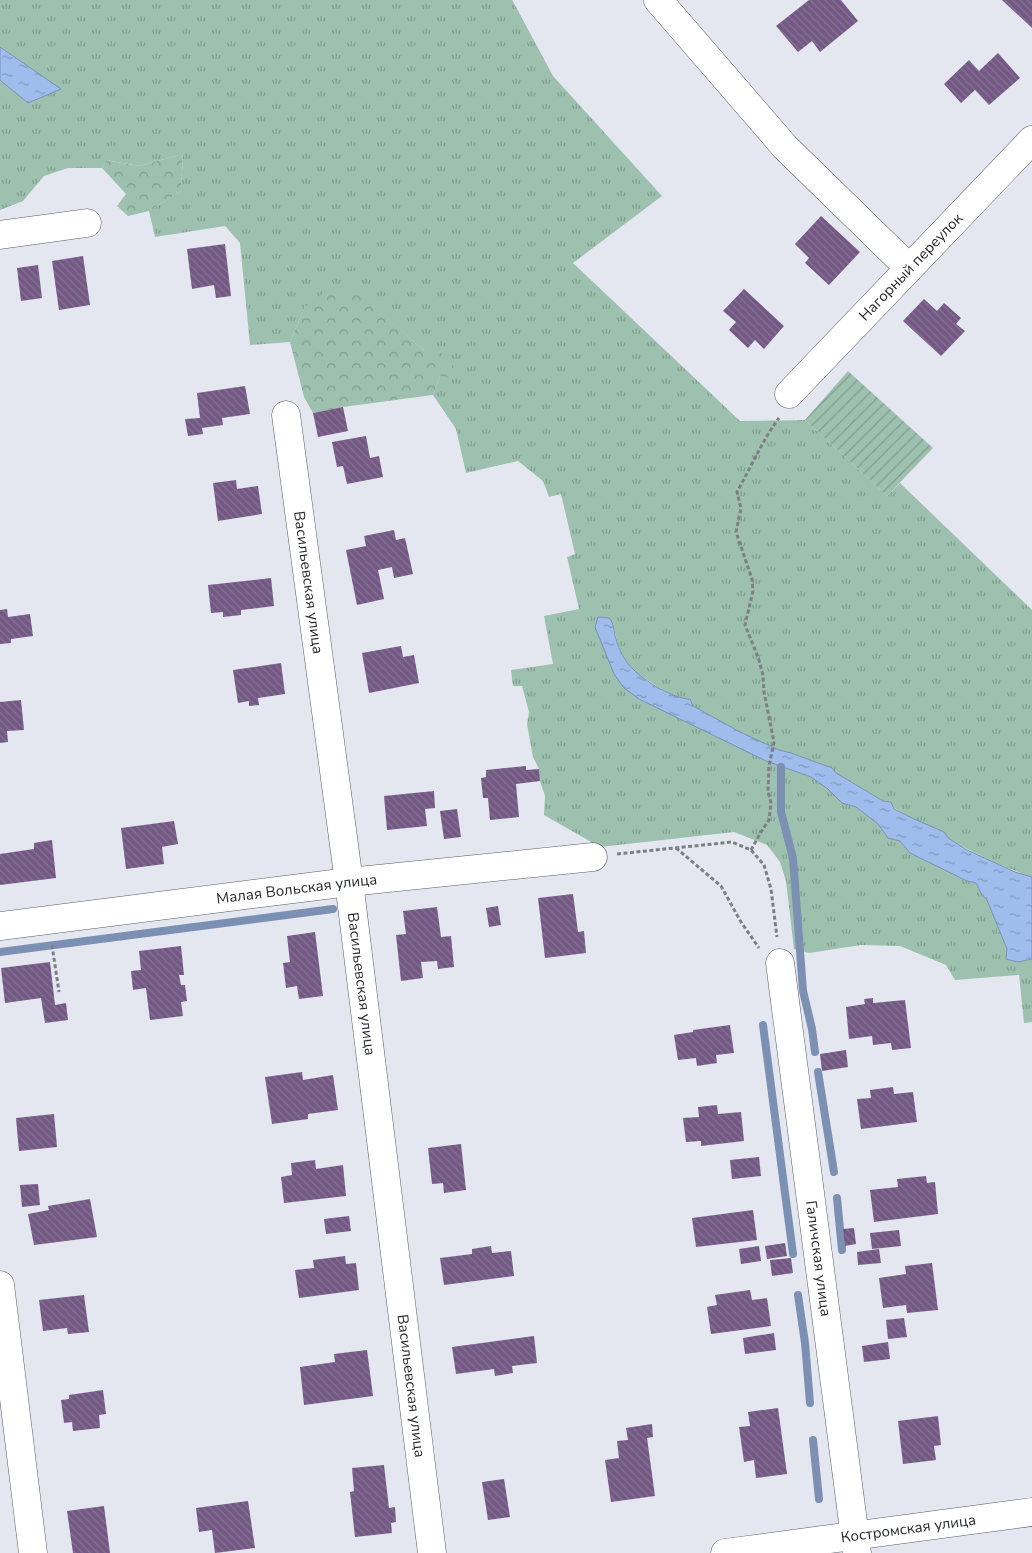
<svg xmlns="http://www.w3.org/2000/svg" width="1032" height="1553" font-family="'Nunito Sans',sans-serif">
  <defs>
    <pattern id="grass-tufts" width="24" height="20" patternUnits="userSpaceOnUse" patternTransform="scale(1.25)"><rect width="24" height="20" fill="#9dc1ae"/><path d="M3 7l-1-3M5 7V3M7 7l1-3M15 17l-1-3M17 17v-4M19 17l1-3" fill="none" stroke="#809d8e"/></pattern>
    <pattern id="forest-crowns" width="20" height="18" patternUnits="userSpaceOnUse" patternTransform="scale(1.25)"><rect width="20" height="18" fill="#9dc1ae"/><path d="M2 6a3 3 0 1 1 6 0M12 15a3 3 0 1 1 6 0" fill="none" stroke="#809d8e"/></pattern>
    <pattern id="garden-furrows" width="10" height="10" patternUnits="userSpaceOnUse" patternTransform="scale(1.25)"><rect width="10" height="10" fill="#9dc1ae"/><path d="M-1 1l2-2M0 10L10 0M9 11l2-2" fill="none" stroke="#809d8e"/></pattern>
    <pattern id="water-ripples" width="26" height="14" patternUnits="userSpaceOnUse" patternTransform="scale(1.25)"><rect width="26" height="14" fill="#9ebcec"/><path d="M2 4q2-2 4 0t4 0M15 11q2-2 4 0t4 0" fill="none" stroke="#8199c0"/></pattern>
    <pattern id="building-back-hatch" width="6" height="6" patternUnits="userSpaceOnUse" patternTransform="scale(1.25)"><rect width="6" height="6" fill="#735884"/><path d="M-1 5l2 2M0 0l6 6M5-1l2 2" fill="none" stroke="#867293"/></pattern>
  </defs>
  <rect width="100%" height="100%" fill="#e4e7f0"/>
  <path fill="url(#grass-tufts)" d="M0 0H512L516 7 553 76 662 196 573 263 740 421 805 420 887 496 900 483 1032 610V877C983 861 939 833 894 808L891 802 883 801 836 773 832 768 791 753 779 750 742 733 693 706 690 699C677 698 666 692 655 685 648 680 641 677 635 672 621 660 616 639 613 623L598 617 639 699 766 761 811 777 828 789 842 803 856 807 878 824 888 837 900 841 910 853 967 881 976 883 981 893 987 900 1007 949 1006 959 1018 962 1032 959V1022L1024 1023 1019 975 955 980 946 965 900 946 861 945 809 953 794 949 786 881 780 862 767 845 734 832 600 847 544 815 545 796 540 781 539 769 533 757 527 724 529 712 522 686H513L511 670 553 664 544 616 579 609 567 557 575 554 561 494 549 497 543 481 518 461 466 473 456 429 433 395 440 376V351H424L357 291 305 307 290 342 250 345 240 243 225 226 155 237 149 211 181 191 183 154 139 166 106 160 102 168H68L44 176 23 201 0 210V80L28 103 60 89 0 47Z"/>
  <g fill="url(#forest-crowns)">
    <path d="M183 154 181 191 149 211 128 216 117 206 126 194 102 168 106 160 139 166Z"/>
    <path d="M357 290 424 351H440L458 371 454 377 440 376 433 395 343 407 313 413 304 397 290 342 305 307 324 293Z"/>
  </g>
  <path fill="url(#garden-furrows)" d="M848 371 933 448 887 496 805 420Z"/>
  <g fill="url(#water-ripples)" stroke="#7b90b3">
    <path d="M0 47 61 89 28 103 0 80Z"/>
    <path d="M598 617 609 618C615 624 613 631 616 639 619 650 625 662 633 669 644 681 674 699 690 699L693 706 742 733 779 750 791 753 832 768 836 773 883 801 891 802 894 809 912 818 944 832 948 838 967 850 1015 872 1032 877V959L1018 962 1006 959 1007 949 987 900 981 893 976 883 967 881 910 853 900 841 888 838 878 824 856 807 842 803 828 789 811 777 766 761 639 699 624 688 614 674 595 627Z"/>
  </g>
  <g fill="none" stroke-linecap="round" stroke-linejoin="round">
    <g stroke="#7b90b3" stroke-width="8">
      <path d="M781 767V812L793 858 803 991 812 1029 815 1052"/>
      <path d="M0 952 333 909"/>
      <path d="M763 1025 793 1254"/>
      <path d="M818 1072 834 1172"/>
      <path d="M837 1198 842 1250"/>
      <path d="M798 1295 805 1343 810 1403"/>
      <path d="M813 1440 819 1499"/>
    </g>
  </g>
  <g fill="url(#building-back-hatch)">
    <path d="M809 0H841L858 21 820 52 812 41 798 52 776 26Z"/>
    <path d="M1002 0H1032V28Z"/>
    <path d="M998 53 1020 78 989 105 975 90 961 103 944 84 969 60 979 71Z"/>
    <path d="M821 216 860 252 829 285 805 263 809 258 795 244Z"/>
    <path d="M225 244 231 296 216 298 214 285 192 289 187 249Z"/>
    <path d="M83 256 90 305 59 310 52 261Z"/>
    <path d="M38 265 42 298 21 301 17 268Z"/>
    <path d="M744 289 784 326 764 349 755 340 748 348 729 330 736 322 723 311Z"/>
    <path d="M924 299 937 311 944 303 961 318 956 324 965 331 941 356 903 321Z"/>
    <path d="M245 386 250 414 222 418 223 425 202 428 203 434 188 436 185 419 200 418 197 393Z"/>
    <path d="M343 407 348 431 318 437 313 413Z"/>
    <path d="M366 436 370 458 379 456 383 477 347 484 343 466 337 467 332 442Z"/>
    <path d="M236 480 237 489 258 486 262 514 218 521 213 483Z"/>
    <path d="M394 530 396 540 405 538 413 574 394 578 392 567 378 570 384 599 357 605 346 550 366 546 364 536Z"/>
    <path d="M271 578 274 606 241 610V615L223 617V612L211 613 208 585Z"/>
    <path d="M7 609 8 617 30 614 33 636 11 639V643L0 644V610Z"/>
    <path d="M401 646 403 657 414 655 419 683 369 693 362 653Z"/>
    <path d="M281 663 285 694 258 698 259 705 249 706V701L238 703 233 670Z"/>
    <path d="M21 700 24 730 7 731 8 742 0 743V702Z"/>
    <path d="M526 766V770L539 769 540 781 516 784 519 817 490 820 488 798H483L481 778 486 777V770Z"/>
    <path d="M434 791 435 808 425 809 427 826 387 830 384 796Z"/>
    <path d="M457 809 461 837 444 839 440 811Z"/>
    <path d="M174 821 178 844 162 847 164 864 126 869 121 828Z"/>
    <path d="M52 840 56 878 0 885V854L34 849V843Z"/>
    <path d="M573 894 578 932 584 931 586 953 545 958 538 898Z"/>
    <path d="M498 906 501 925 489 927 486 908Z"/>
    <path d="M437 907 441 937 451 936 454 967 438 969 437 961 421 962 423 978 401 981 396 935 406 934 403 911Z"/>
    <path d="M315 932 323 996 299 999 297 986 286 988 283 963 290 962 287 936Z"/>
    <path d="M181 946 184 975H179L181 985H185L187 1001 181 1002 183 1016 150 1020 146 988 133 990 131 971 141 970 139 951Z"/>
    <path d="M50 962 55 1005 66 1003 68 1020 45 1023 41 998 5 1003 1 968Z"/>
    <path d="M873 998V1003L905 1000 911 1048 892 1050 891 1043 873 1045 872 1036 849 1039 846 1007 865 1004 864 999Z"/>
    <path d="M730 1025 734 1053 716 1055 717 1063 697 1066 696 1058 678 1060 674 1035 693 1032V1030Z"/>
    <path d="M846 1050 848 1067 822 1071 820 1054Z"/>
    <path d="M302 1072 303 1080 333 1075 338 1110 308 1114V1119L272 1124 265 1077Z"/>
    <path d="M893 1087 894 1094 913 1092 917 1122 861 1129 857 1099 871 1098 870 1090Z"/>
    <path d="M717 1105 718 1114 741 1112 744 1141 701 1146V1141L686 1142 683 1118 699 1117 698 1107Z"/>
    <path d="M54 1114 57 1147 19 1151 16 1118Z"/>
    <path d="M461 1144 466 1190 444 1193 443 1183 432 1184 428 1148Z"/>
    <path d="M759 1157 761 1176 732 1179 730 1160Z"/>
    <path d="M315 1160 316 1169 343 1165 346 1196 284 1203 281 1177 292 1175 291 1163Z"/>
    <path d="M926 1176 927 1183 935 1182 938 1214 874 1222 870 1190 898 1187 897 1179Z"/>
    <path d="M38 1184 40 1205 22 1207 20 1185Z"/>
    <path d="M90 1199 97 1237 34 1245 28 1214 49 1210 48 1206Z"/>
    <path d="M753 1210 757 1240 696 1247 692 1218Z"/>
    <path d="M349 1216 351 1231 326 1234 324 1219Z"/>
    <path d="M854 1228 856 1244 845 1246 843 1229Z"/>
    <path d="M899 1230 901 1246 872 1249 870 1233Z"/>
    <path d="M785 1243 787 1256 767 1259 765 1246Z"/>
    <path d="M491 1246 492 1253 511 1251 514 1276 444 1285 440 1258 472 1254V1249Z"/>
    <path d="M759 1246 761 1261 741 1264 739 1249Z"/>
    <path d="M879 1249 881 1263 858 1265 857 1252Z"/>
    <path d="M345 1256 346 1264 356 1263 359 1290 299 1298 295 1270 314 1268 313 1260Z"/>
    <path d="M791 1258 793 1273 772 1276 770 1260Z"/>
    <path d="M932 1263 938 1310 907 1313 906 1305 883 1308 879 1278 906 1274 905 1266Z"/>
    <path d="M750 1290 752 1300 767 1298 771 1326 711 1334 707 1307 717 1305 715 1295Z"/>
    <path d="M84 1295 89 1332 68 1334 67 1328 43 1331 39 1300Z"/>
    <path d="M904 1318 907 1337 888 1339 886 1320Z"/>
    <path d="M774 1333 776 1350 745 1354 743 1338Z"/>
    <path d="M534 1336 537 1363 512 1366 513 1373 495 1376 494 1369 456 1374 452 1347Z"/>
    <path d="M888 1342 890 1359 864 1362 862 1346Z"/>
    <path d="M367 1350 373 1396 304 1405 300 1367 335 1362 334 1354Z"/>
    <path d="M103 1390 106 1414 99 1415 100 1428 73 1431 72 1422 64 1423 61 1400 69 1399V1395Z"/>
    <path d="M778 1408 787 1474 756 1478 754 1460 744 1462 739 1427 750 1426 748 1412Z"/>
    <path d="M938 1416 941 1445 934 1446 936 1460 903 1464 898 1421Z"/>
    <path d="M652 1424 653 1437 647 1438 655 1496 611 1502 605 1460 619 1458 617 1441 628 1440 626 1428Z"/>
    <path d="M384 1465 389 1508 395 1507 396 1522 391 1523 392 1533 355 1537 350 1492 354 1491 352 1468Z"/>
    <path d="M504 1479 510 1517 488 1520 482 1482Z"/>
    <path d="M248 1501 255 1548 215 1553 212 1530 199 1532 196 1508Z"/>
    <path d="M104 1506 110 1553H73L67 1511Z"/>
  </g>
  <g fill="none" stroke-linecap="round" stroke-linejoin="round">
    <defs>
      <g id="minor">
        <path d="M658 0 785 147 909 268"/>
        <path d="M0 235 87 223"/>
        <path id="s1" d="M789 394 1032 140"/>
        <path id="s2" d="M286 415 349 882 432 1553"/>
        <path id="s3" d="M0 926 349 882 593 857"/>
        <path id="s4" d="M780 963 857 1553"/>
        <path d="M0 1285 33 1553"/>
        <path id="s5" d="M725 1553 1032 1512"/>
      </g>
    </defs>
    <use href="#minor" stroke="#5a5d65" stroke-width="29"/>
    <g stroke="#7d7f85" stroke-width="3" stroke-dasharray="4 2.5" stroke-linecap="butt">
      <path d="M676 848 721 886 741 922 759 948"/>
      <path d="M751 850 761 832 769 820 771 803 768 791 769 766 774 742 764 692 763 675 758 657 745 625 753 591 752 579 736 532 741 508 737 492C751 467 762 441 779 418"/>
      <path d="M617 854 732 842 751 850 764 865 771 889 777 937"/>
      <path d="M52 945 59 992"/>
    </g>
    <use href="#minor" stroke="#fff" stroke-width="28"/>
  </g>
  <g text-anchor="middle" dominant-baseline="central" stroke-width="5" stroke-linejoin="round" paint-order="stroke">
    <g font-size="15" fill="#292a2d" stroke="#e4e7f0">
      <text stroke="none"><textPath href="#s1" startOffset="176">Нагорный переулок</textPath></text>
      <text stroke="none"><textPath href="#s2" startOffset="169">Васильевская улица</textPath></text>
      <text stroke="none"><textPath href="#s3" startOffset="299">Малая Вольская улица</textPath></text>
      <text stroke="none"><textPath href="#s2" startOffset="574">Васильевская улица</textPath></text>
      <text stroke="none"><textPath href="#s4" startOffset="298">Галичская улица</textPath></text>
      <text stroke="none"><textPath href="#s2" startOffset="979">Васильевская улица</textPath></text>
      <text stroke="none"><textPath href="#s5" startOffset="185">Костромская улица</textPath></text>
    </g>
  </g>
</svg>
